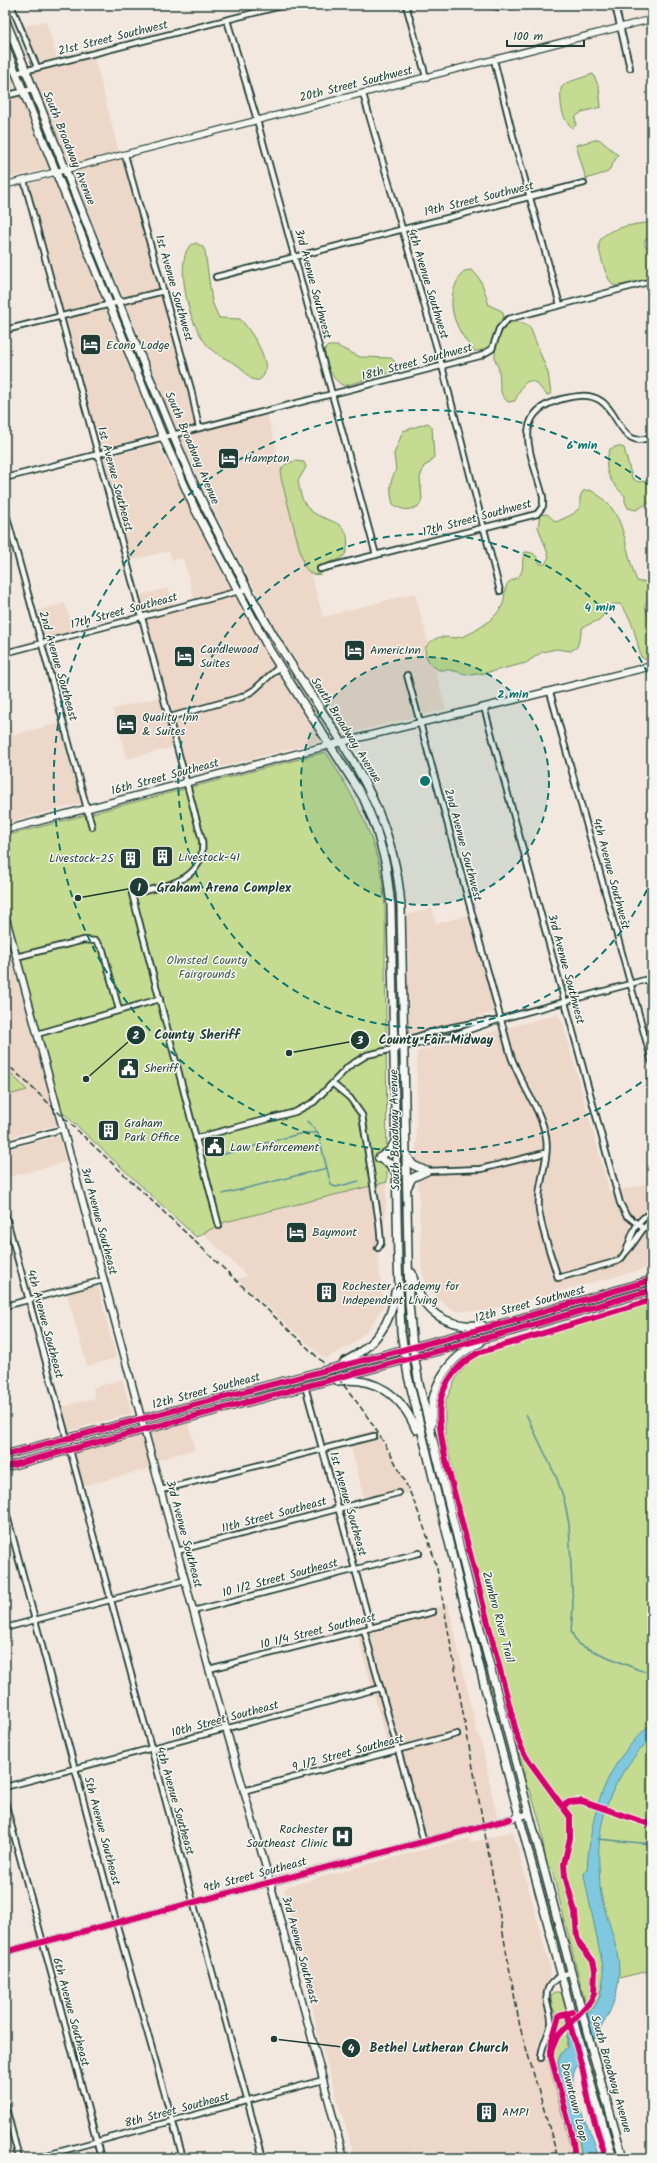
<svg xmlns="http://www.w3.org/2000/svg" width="657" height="2163" font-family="Kalam,sans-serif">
  <rect width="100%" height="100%" fill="#f2e8df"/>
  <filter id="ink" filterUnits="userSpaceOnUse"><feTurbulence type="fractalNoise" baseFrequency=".025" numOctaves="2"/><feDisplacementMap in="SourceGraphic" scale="8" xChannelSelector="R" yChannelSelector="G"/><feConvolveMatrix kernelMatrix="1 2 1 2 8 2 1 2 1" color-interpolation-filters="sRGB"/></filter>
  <g filter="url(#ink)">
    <g fill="#edd7c9">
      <path d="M46 21 58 62 93 53 120 156 125 155 164 291 199 428 266 411 323 617 415 593 446 709 351 733H344L284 643 232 547 183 446 31 69 37 67 21 27Z"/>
      <path d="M5 59 49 168 5 179Z"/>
      <path d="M53 177 80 247 156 435 97 450 25 185Z"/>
      <path d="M158 444 230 588 264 649 320 735V741L186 776 178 746 127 759 113 709 164 696 137 596 168 588 174 608 195 602 183 558 172 560 169 551 127 561 119 531 122 530 104 458Z"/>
      <path d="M65 603 74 634 41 643 33 612Z"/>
      <path d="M5 707 13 735 60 723 82 803 5 823Z"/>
      <path d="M432 908 436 924 471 914 498 1011 409 1036 407 915Z"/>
      <path d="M5 934 57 1125 5 1138V1096L26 1090 5 1068Z"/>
      <path d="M558 1014 563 1024 610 1193 652 1182V1267L486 1311H456L445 1305 429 1290 422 1271 418 1181 421 1180 419 1166 416 1165 417 1052Z"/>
      <path d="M59 1136 66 1162 5 1178V1150Z"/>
      <path d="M387 1182 384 1236 376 1241 384 1306 365 1333 353 1344 325 1359 237 1279 247 1276 203 1233 225 1222Z"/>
      <path d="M97 1282 116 1358 87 1366 66 1290Z"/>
      <path d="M122 1379 132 1413 65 1432 58 1408 95 1398 93 1388Z"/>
      <path d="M188 1422 195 1449 156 1461 149 1433Z"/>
      <path d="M374 1430 390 1454 409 1493 366 1505 348 1437Z"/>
      <path d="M142 1434 151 1468 83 1486 74 1452Z"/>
      <path d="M448 1604 477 1732 481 1740 497 1817 420 1838 395 1754H390L356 1629Z"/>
      <path d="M513 1831 551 1971 542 1997 547 2013 545 2027 537 2048 549 2056 548 2061 571 2150 568 2158H419L416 2151 391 2158H355L317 2031 306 1973 284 1891 286 1887 376 1862 469 1838 470 1843Z"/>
    </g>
    <g fill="#c4db91" stroke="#728c62">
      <path d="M593 74 599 87 601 107 582 112 575 117 576 125 573 128C561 120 560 102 561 88L566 83Z"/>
      <path d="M599 139 618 155 608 172 586 179 576 145Z"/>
      <path d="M652 222V237L645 240V246L652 251V277L638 282 614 286C607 279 605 270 602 261 601 256 598 249 599 243 603 227 639 224 652 222Z"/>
      <path d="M196 243 203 247 205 251 212 302 219 318 240 319C250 329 278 369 259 380 250 382 246 372 240 367 229 359 216 356 207 345 201 337 196 328 192 318 186 303 174 247 196 243Z"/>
      <path d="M471 270C482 277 485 293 489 305L502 311 504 317C493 331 495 352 474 351 453 327 442 298 464 271Z"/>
      <path d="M519 322 530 327 548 373 551 394 547 395C543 392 540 386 536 383 524 375 519 393 515 401L508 402C497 392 501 384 499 371 499 367 496 363 495 359 494 349 500 328 510 323 512 322 516 322 519 322Z"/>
      <path d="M328 346H337L360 357 391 358 395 362 398 369 380 376 344 386C330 379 327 364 324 350Z"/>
      <path d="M428 423 432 427 434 457 430 463 424 466 420 478 422 499 419 506C408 511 403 511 393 504 390 494 389 480 396 471L394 454 403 431Z"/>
      <path d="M618 446 624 448 632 478 638 482 646 481 652 477V501L636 510 628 508 625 502V496C609 481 602 470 610 449Z"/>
      <path d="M295 461 304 462 306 467 298 481C300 490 301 502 309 509 324 524 352 517 347 549 345 559 338 560 329 562L321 574C312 576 309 573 304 566L281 478C280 466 284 464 295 461Z"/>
      <path d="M590 490C629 511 622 546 637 581L641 582 652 580V601H647L645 606 652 630V658L646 660 641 657C636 639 633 618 620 604H613L599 620 583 627 577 647 571 651 556 649 542 652 526 663 485 673 470 675 450 670H439L431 665 426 656 425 648C440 629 447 642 464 636 476 632 497 617 502 606 506 598 503 588 509 582 514 578 518 579 521 573 524 567 521 559 525 552 534 552 537 555 540 564H545L549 557 538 527 540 515 547 514 556 522 573 514 580 507V497L583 491Z"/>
      <path d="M326 752C348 787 369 822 379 864 387 895 385 931 385 963 387 1036 386 1109 387 1182L225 1222 196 1237 60 1110 5 901V836Z"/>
      <path d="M5 1068 27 1090 5 1096Z"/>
      <path d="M652 1303V1970L603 1982 598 2002 588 2014 552 1870 546 1864 541 1827 530 1790 525 1786 523 1778 525 1773 519 1754 526 1752 521 1739 463 1516 445 1437V1402L457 1376 473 1358 499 1349 501 1345 565 1323 582 1319 606 1317Z"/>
      <path d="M555 1992H559L564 1995 570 2018V2029L567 2036V2047L561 2054 558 2062 561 2080 571 2118 578 2133 582 2158H568L571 2150 548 2060 557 2017 552 2006 551 1995Z"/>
    </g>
    <path fill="#7fc8e0" stroke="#59909b" d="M652 1723V1737C615 1774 596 1814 599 1867 600 1876 599 1885 601 1894 606 1919 619 1945 619 1971 619 2005 602 2025 585 2053 580 2060 574 2069 573 2077 571 2105 595 2131 598 2158H582L578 2133 571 2118 561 2080 558 2062 561 2054 567 2047 568 2030 594 2007 600 1996 603 1982V1967L584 1876V1873L587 1870C591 1810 605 1764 652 1723Z"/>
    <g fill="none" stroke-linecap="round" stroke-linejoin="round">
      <g stroke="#59909b" stroke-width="1.5">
        <path d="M307 1121 318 1133 331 1185 336 1187 359 1181"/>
        <path d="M213 1157 303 1133H318"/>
        <path d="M223 1194 327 1168"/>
        <path d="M526 1414 557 1479 564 1499 569 1524 573 1608 571 1631 578 1644 584 1647 639 1670 652 1673"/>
        <path d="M598 1839 652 1844"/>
      </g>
      <defs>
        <g id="minor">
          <path d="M11 5 37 67"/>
          <path d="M406 5 426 77"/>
          <path d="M490 5 499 7 517 5"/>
          <path d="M615 5 630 68"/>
          <path d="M227 20 257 120 376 555"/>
          <path d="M494 60 516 148 560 305"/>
          <path d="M16 73 285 5"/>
          <path d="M363 94 442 366 500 591"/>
          <path d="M5 96 33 89"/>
          <path d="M125 155 191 389 199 428"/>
          <path d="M24 180 202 840C207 882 163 886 132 894L219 1226"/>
          <path d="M216 277 584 183"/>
          <path d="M5 330 164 291"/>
          <path d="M5 478 480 356 492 349 499 329 508 319 652 281"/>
          <path d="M5 510 92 827"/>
          <path d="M320 569 537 514 543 506V497C533 457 507 413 562 399 575 396 589 393 601 401 619 412 622 452 652 436"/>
          <path d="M5 653 247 589"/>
          <path d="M407 675 510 1053C519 1083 540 1106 546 1137 550 1161 536 1186 539 1210 542 1233 552 1257 558 1278L618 1261C633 1251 626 1225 652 1212"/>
          <path d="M550 692 652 1062"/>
          <path d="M484 707 620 1203 626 1215 643 1228"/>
          <path d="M170 717 242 697 254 690 280 666"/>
          <path d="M16 957 84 940 96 941 103 950 119 1010"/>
          <path d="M37 1034 160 999"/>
          <path d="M394 1048C413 1034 466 1023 490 1021"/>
          <path d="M333 1084 350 1098 362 1115 379 1222 381 1243 378 1248"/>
          <path d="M196 1138 295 1112 314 1102 349 1066 367 1055 448 1037 501 1019 652 978"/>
          <path d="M5 1145 63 1129"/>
          <path d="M427 1171 481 1169 545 1153"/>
          <path d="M5 1213 67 1439"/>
          <path d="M625 1253C636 1243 640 1229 652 1220"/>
          <path d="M5 1306 104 1280"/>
          <path d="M305 1386 371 1628"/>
          <path d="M70 1450 263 2158"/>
          <path d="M161 1490 374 1436"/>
          <path d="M5 1508 116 1922 183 2158"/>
          <path d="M177 1551 398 1493"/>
          <path d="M193 1611 419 1553"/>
          <path d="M5 1628 185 1580"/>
          <path d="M364 1630 424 1842"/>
          <path d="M209 1669 433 1612"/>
          <path d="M5 1787 380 1688"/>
          <path d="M243 1791 457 1734"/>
          <path d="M5 1802 101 2158"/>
          <path d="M541 2058C541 2046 549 2035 551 2023 552 2015 548 2009 547 2002 544 1984 557 1976 572 1972"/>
          <path d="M5 2104 19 2158"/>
          <path d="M36 2158 323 2080"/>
        </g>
        <g id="tertiary">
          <path d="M5 185 652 19"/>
          <path d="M5 1952 529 1814"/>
        </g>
        <g id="secondary">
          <path d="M5 830 330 745 652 666"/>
          <path d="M5 915 209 1669 270 1882 344 2158"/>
        </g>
        <g id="primary">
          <path d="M5 19C53 137 99 256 148 374 167 418 183 463 204 505 228 553 253 602 281 648 333 732 395 804 401 907L409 1303 413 1347 419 1384 477 1617 592 2050 623 2158"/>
          <path d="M5 46 163 437 195 509 270 651 363 797 376 828 386 865 391 906 398 1262 401 1332 408 1376 485 1688 584 2060 613 2158"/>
          <path d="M407 1156 413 1165 426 1171"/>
          <path d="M379 1158 390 1164 396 1173"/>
          <path d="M379 1158 390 1150 396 1140"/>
          <path d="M407 1188 412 1178 427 1171"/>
          <path d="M412 1273C420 1310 444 1328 482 1325"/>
          <path d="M344 1362C373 1347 392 1325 395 1292"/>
          <path d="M338 1381C375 1376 402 1395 416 1430"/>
          <path d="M432 1424C428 1388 448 1357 480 1343"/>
          <path d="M5 1455 508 1322 652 1280"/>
          <path d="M5 1467 512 1331 652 1290"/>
        </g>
      </defs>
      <use href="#minor" stroke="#1f3d34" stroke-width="8"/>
      <use href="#tertiary" stroke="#1f3d34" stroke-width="8"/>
      <use href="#secondary" stroke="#1f3d34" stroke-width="9"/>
      <use href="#primary" stroke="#1f3d34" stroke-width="10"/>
      <use href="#minor" stroke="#f6f6f2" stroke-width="4.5"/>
      <use href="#tertiary" stroke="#f6f6f2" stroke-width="5.5"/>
      <use href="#secondary" stroke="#f6f6f2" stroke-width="6"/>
      <use href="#primary" stroke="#f6f6f2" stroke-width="7"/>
      <path stroke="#1f3d34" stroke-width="1.5" stroke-dasharray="6 3" stroke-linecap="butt" d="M5 1062 330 1369C382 1428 417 1494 437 1569L520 2027 558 2158"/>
      <defs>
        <g id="cycleway">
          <path d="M5 1455 508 1322 652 1280"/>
          <path d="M5 1467 512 1331 652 1290"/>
          <path d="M563 1806 569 1802 581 1801 652 1825"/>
          <path d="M5 1952 510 1819"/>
          <path d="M572 2012 559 2016 552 2041 551 2057 572 2134 575 2158"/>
          <path d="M568 2017 582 2067 590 2107 606 2158"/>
          <path d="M551 2051 557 2037 590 2002 594 1994 595 1970 593 1961 580 1945 577 1937 575 1912 565 1876 564 1864 570 1838V1817L524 1754 518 1739C499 1663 478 1587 459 1511 452 1482 436 1433 440 1404 443 1382 459 1363 478 1353L652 1300"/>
        </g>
      </defs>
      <use href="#cycleway" stroke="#f6f6f2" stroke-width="8"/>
      <use href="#cycleway" stroke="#d6006c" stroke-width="6"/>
    </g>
  </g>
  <circle cx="425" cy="781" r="124" fill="#0f766e" fill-opacity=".12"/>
  <g fill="none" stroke="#0f766e" stroke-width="2" stroke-dasharray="7 5">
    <circle cx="425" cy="781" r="124"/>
    <path d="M652 879A247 247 0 1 1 652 683"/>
    <path d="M651 1075A371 371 0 1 1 651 487"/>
  </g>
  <defs>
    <symbol id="hotel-square" viewBox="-11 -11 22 22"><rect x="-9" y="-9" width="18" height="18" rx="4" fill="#1f3d34" stroke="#f6f6f2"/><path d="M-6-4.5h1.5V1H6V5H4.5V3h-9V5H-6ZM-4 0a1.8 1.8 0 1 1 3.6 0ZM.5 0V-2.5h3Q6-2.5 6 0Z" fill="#fff"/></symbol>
    <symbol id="building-square" viewBox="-11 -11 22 22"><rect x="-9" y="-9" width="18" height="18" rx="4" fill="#1f3d34" stroke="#f6f6f2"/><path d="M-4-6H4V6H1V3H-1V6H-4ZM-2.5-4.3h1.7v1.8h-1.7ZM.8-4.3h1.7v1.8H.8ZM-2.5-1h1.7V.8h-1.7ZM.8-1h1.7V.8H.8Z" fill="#fff"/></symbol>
    <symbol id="civic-square" viewBox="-11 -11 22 22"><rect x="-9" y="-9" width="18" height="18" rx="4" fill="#1f3d34" stroke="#f6f6f2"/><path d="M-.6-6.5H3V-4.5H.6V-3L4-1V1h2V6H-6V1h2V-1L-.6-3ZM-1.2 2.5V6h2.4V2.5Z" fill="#fff"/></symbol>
    <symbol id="hospital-square" viewBox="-11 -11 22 22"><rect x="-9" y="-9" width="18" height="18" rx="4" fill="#1f3d34" stroke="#f6f6f2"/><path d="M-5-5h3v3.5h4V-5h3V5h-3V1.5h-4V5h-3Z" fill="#fff"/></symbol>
  </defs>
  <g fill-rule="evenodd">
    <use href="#hotel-square" x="78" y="332" width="25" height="25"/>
    <use href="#hotel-square" x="216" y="446" width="25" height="25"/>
    <use href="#hotel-square" x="342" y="638" width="25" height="25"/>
    <use href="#hotel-square" x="172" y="644" width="25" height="25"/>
    <use href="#hotel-square" x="114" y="712" width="25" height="25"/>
    <use href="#building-square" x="150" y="844" width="25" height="25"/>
    <use href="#building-square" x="118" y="846" width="25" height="25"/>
    <use href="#civic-square" x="116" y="1056" width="25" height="25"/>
    <use href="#building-square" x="96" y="1118" width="25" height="25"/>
    <use href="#civic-square" x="202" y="1134" width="25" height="25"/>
    <use href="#hotel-square" x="284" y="1220" width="25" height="25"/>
    <use href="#building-square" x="314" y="1280" width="25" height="25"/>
    <use href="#hospital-square" x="330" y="1824" width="25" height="25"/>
    <use href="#building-square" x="474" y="2100" width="25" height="25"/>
  </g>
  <g text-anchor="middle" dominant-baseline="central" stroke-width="3" stroke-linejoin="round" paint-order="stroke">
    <g font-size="12" fill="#1f3d34" stroke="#f6f6f2">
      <text transform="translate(113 38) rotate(-14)">21st Street Southwest</text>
      <text transform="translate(356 84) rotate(-14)">20th Street Southwest</text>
      <text transform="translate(69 148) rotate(68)">South Broadway Avenue</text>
      <text transform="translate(479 199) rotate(-14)">19th Street Southwest</text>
      <text transform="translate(313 284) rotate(75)">3rd Avenue Southwest</text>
      <text transform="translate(428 284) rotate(73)">4th Avenue Southwest</text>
      <text transform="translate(174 288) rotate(74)">1st Avenue Southwest</text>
      <text transform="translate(417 362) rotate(-15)">18th Street Southwest</text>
      <text transform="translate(192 448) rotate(67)">South Broadway Avenue</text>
      <text transform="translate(115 479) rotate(75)">1st Avenue Southeast</text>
      <text transform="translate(477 518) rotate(-15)">17th Street Southwest</text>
      <text transform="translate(124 611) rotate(-15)">17th Street Southeast</text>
      <text transform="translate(58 666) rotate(74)">2nd Avenue Southeast</text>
      <text transform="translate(346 730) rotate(58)">South Broadway Avenue</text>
      <text transform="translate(165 777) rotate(-15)">16th Street Southeast</text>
      <text transform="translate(463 845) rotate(75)">2nd Avenue Southwest</text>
      <text transform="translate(611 874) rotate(75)">4th Avenue Southwest</text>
      <text transform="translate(566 969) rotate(75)">3rd Avenue Southwest</text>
      <text transform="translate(395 1130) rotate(-91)">South Broadway Avenue</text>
      <text transform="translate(99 1221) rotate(75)">3rd Avenue Southeast</text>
      <text transform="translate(530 1304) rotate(-15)">12th Street Southwest</text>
      <text transform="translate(45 1324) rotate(75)">4th Avenue Southeast</text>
      <text transform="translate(206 1391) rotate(-15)">12th Street Southeast</text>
      <text transform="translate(348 1504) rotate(74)">1st Avenue Southeast</text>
      <text transform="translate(274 1515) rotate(-15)">11th Street Southeast</text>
      <text transform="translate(184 1534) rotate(75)">3rd Avenue Southeast</text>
      <text transform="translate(280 1578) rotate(-15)">10 1/2 Street Southeast</text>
      <text transform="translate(498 1617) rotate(75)">Zumbro River Trail</text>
      <text transform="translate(318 1631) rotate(-14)">10 1/4 Street Southeast</text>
      <text transform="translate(225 1719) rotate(-15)">10th Street Southeast</text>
      <text transform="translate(348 1753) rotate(-15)">9 1/2 Street Southeast</text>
      <text transform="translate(175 1801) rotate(74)">4th Avenue Southeast</text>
      <text transform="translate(102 1831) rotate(75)">5th Avenue Southeast</text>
      <text transform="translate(255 1875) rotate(-15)">9th Street Southeast</text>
      <text transform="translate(300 1950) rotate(75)">3rd Avenue Southeast</text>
      <text transform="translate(71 2012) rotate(75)">6th Avenue Southeast</text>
      <text transform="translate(611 2074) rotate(74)">South Broadway Avenue</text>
      <text transform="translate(574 2102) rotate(76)">Downtown Loop</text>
      <text transform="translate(177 2110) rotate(-15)">8th Street Southeast</text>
    </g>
    <g font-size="12" fill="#1f3d34" stroke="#f6f6f2" text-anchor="start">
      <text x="106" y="345">Econo Lodge</text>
      <text x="244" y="458">Hampton</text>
      <text x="200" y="649">Candlewood<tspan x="200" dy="14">Suites</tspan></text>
      <text x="370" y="650">AmericInn</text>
      <text x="142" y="717">Quality Inn<tspan x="142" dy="14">&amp; Suites</tspan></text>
      <text x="178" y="857">Livestock-41</text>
      <text x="114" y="858" text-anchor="end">Livestock-25</text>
      <text x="144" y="1068">Sheriff</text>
      <text x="124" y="1123">Graham<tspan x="124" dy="14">Park Office</tspan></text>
      <text x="230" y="1147">Law Enforcement</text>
      <text x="312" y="1232">Baymont</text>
      <text x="342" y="1286">Rochester Academy for<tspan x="342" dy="14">Independent Living</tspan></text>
      <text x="328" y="1829" text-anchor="end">Rochester<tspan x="328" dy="14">Southeast Clinic</tspan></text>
      <text x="502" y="2112">AMPI</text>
    </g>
    <g font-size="12" fill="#405d47" stroke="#f6f6f2">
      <text x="207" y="960">Olmsted County<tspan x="207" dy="14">Fairgrounds</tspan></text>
    </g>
  </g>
  <circle cx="425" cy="781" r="6" fill="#0f766e" stroke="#f6f6f2" stroke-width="2"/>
  <g font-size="12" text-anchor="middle" font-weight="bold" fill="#0f766e" stroke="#f6f6f2" stroke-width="3" stroke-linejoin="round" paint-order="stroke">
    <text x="582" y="449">6 min</text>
    <text x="600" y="611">4 min</text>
    <text x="513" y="698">2 min</text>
  </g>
  <path fill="none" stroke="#1f3d34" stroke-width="1.5" d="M78 898L139 887M86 1079L136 1035M289 1053L360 1040M274 2039L351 2048"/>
  <g fill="#1f3d34" stroke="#f6f6f2" stroke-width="1.5">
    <circle cx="78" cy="898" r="4"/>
    <circle cx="86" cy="1079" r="4"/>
    <circle cx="289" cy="1053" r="4"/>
    <circle cx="274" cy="2039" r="4"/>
    <circle cx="139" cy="887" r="10"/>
    <circle cx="136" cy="1035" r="10"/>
    <circle cx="360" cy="1040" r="10"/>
    <circle cx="351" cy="2048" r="10"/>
  </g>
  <g font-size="12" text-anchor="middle" font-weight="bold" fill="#fff">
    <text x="139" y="891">1</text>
    <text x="136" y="1039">2</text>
    <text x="360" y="1044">3</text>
    <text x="351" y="2052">4</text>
  </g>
  <g font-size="13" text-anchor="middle" font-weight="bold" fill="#1f3d34" stroke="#f6f6f2" stroke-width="3" stroke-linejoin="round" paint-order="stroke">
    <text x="224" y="892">Graham Arena Complex</text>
    <text x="197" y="1039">County Sheriff</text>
    <text x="436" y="1044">County Fair Midway</text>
    <text x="439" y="2052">Bethel Lutheran Church</text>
  </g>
  <rect width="657" height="2163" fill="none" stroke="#f6f6f2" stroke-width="20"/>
  <rect x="10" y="10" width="637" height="2143" fill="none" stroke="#1f3d34" stroke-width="1.5" filter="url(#ink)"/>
  <path d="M507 40v6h77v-6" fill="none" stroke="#1f3d34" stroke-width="2"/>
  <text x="513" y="40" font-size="12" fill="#1f3d34" stroke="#f6f6f2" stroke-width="3" paint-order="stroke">100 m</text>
</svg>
